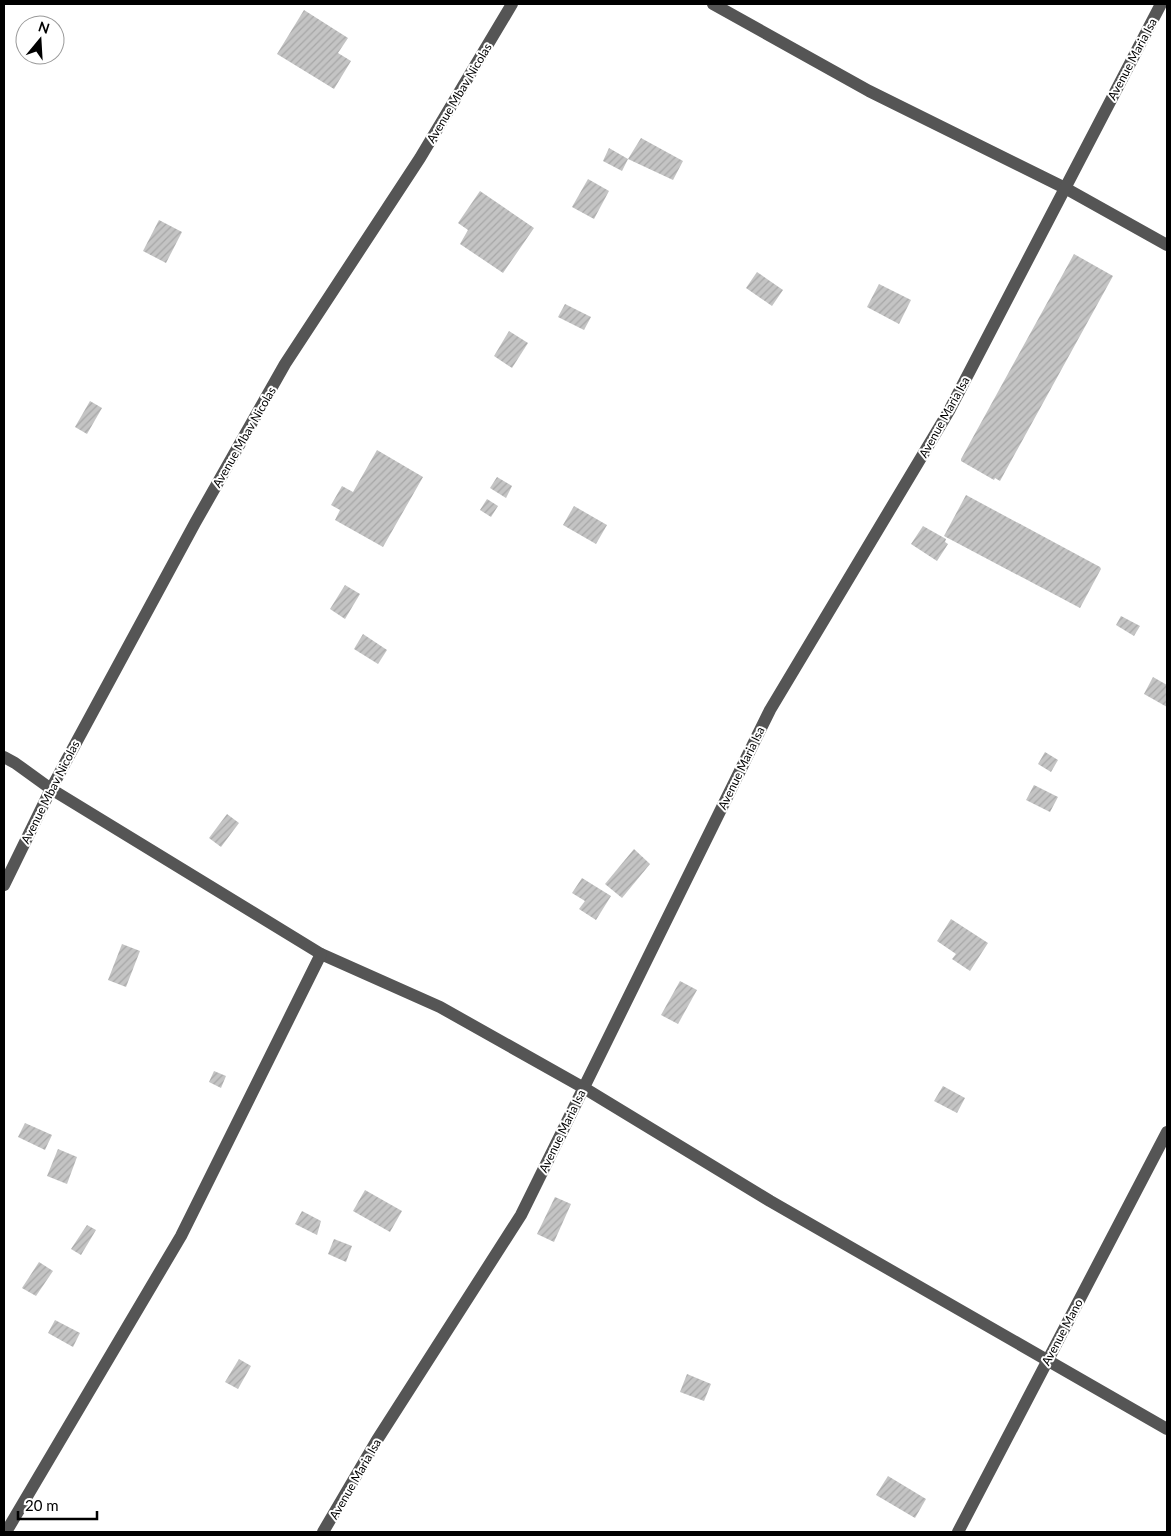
<svg xmlns="http://www.w3.org/2000/svg" width="1171" height="1536" font-family="Lato,sans-serif">
  <defs>
    <pattern id="building-hatch" width="6" height="6" patternUnits="userSpaceOnUse" patternTransform="scale(1.25)"><rect width="6" height="6" fill="#c4c4c4"/><path d="M-1 1l2-2M0 6l6-6M5 7l2-2" fill="none" stroke="#a7a7a7"/></pattern>
  </defs>
  <rect width="100%" height="100%" fill="#fff"/>
  <g fill="url(#building-hatch)">
    <path d="M304 10 348 38 338 53 351 61 334 89 277 54Z"/>
    <path d="M641 138 683 161 673 180 628 159 622 171 603 161 609 148 628 159Z"/>
    <path d="M588 179 609 191 594 219 572 207Z"/>
    <path d="M480 191 534 228 503 273 460 244 468 230 458 223Z"/>
    <path d="M159 220 182 232 166 263 143 251Z"/>
    <path d="M1074 254 1113 276 1000 481 995 478 994 480 961 461V459Z"/>
    <path d="M757 272 783 290 772 306 746 288Z"/>
    <path d="M879 284 911 300 899 324 867 307Z"/>
    <path d="M565 304 591 317 584 330 558 317Z"/>
    <path d="M509 331 528 343 512 368 494 356Z"/>
    <path d="M90 401 102 408 87 434 75 427Z"/>
    <path d="M377 450 423 477 383 547 335 520 340 510 331 505 342 486 353 492Z"/>
    <path d="M497 477 512 486 506 498 490 488Z"/>
    <path d="M966 495 1100 567 1101 569 1080 608 944 536Z"/>
    <path d="M487 499 498 506 491 517 480 510Z"/>
    <path d="M574 506 607 525 596 544 563 525Z"/>
    <path d="M923 526 946 539 945 542 948 544 937 561 911 544Z"/>
    <path d="M345 585 360 594 345 619 330 609Z"/>
    <path d="M1121 616 1140 626 1134 636 1116 625Z"/>
    <path d="M363 634 387 650 378 664 354 649Z"/>
    <path d="M1153 677 1167 685V707L1144 694Z"/>
    <path d="M1045 752 1058 760 1051 772 1038 764Z"/>
    <path d="M1034 785 1058 797 1050 812 1026 800Z"/>
    <path d="M227 814 239 823 221 847 209 838Z"/>
    <path d="M634 849 650 864 622 898 605 884Z"/>
    <path d="M582 878 611 896 596 920 579 909 585 901 572 893Z"/>
    <path d="M951 919 988 943 970 971 952 959 956 954 937 941Z"/>
    <path d="M122 944 140 951 126 987 108 980Z"/>
    <path d="M680 981 697 990 678 1024 661 1015Z"/>
    <path d="M214 1071 226 1076 221 1088 209 1082Z"/>
    <path d="M943 1086 965 1098 957 1113 934 1101Z"/>
    <path d="M25 1123 52 1135 45 1150 18 1137Z"/>
    <path d="M58 1149 77 1157 67 1184 47 1176Z"/>
    <path d="M365 1190 402 1211 390 1232 353 1211Z"/>
    <path d="M555 1197 571 1204 554 1242 537 1234Z"/>
    <path d="M302 1211 321 1221 317 1235 295 1224Z"/>
    <path d="M87 1225 96 1230 81 1255 71 1249Z"/>
    <path d="M334 1239 352 1246 346 1262 328 1254Z"/>
    <path d="M39 1262 53 1271 36 1296 22 1288Z"/>
    <path d="M55 1320 80 1333 73 1347 48 1333Z"/>
    <path d="M239 1359 251 1366 238 1389 225 1382Z"/>
    <path d="M687 1374 711 1384 704 1401 680 1392Z"/>
    <path d="M888 1476 926 1499 915 1518 876 1495Z"/>
  </g>
  <g fill="none" stroke-linecap="round" stroke-linejoin="round">
    <g stroke="#555" stroke-width="12">
      <path d="M713 4 869 91 1065 188 1167 245"/>
      <path d="M4 757 15 763 51 789 321 954 440 1007 584 1088 770 1201 1167 1429"/>
      <path d="M4 885 51 789 195 523 285 364 420 158 512 4"/>
      <path d="M6 1532 181 1236 321 954"/>
      <path d="M323 1532 377 1440 521 1215 770 710 949 411 1161 4"/>
      <path d="M958 1532 1167 1132"/>
    </g>
  </g>
  <g text-anchor="middle" dominant-baseline="central" stroke-width="4" stroke-linejoin="round" paint-order="stroke">
    <g font-size="12" fill="#000" stroke="#fff">
      <text transform="translate(1132 59) rotate(-62)">Avenue Maria Isa</text>
      <text transform="translate(459 93) rotate(-59)">Avenue Mbav Nicolas</text>
      <text transform="translate(944 417) rotate(-61)">Avenue Maria Isa</text>
      <text transform="translate(244 437) rotate(-60)">Avenue Mbav Nicolas</text>
      <text transform="translate(741 768) rotate(-64)">Avenue Maria Isa</text>
      <text transform="translate(50 792) rotate(-63)">Avenue Mbav Nicolas</text>
      <text transform="translate(562 1131) rotate(-64)">Avenue Maria Isa</text>
      <text transform="translate(1062 1332) rotate(-62)">Avenue Mano</text>
      <text transform="translate(355 1479) rotate(-60)">Avenue Maria Isa</text>
    </g>
  </g>
  <rect width="1171" height="1536" fill="none" stroke="#000000" stroke-width="10"/>
  <g transform="translate(40 40) rotate(18)"><circle r="24" fill="#ffffff" stroke="#999999"/>
  <path d="M0-4L9 19L0 12L-9 19Z" fill="#000000"/>
  <text y="-8" font-size="14" font-weight="bold" text-anchor="middle" fill="#000000">N</text>
  </g>
  <path d="M18 1511v8h79v-8" fill="none" stroke="#000000" stroke-width="2.5"/>
  <text x="25" y="1511" font-size="15" fill="#000000" stroke="#ffffff" stroke-width="4" paint-order="stroke">20 m</text>
</svg>
